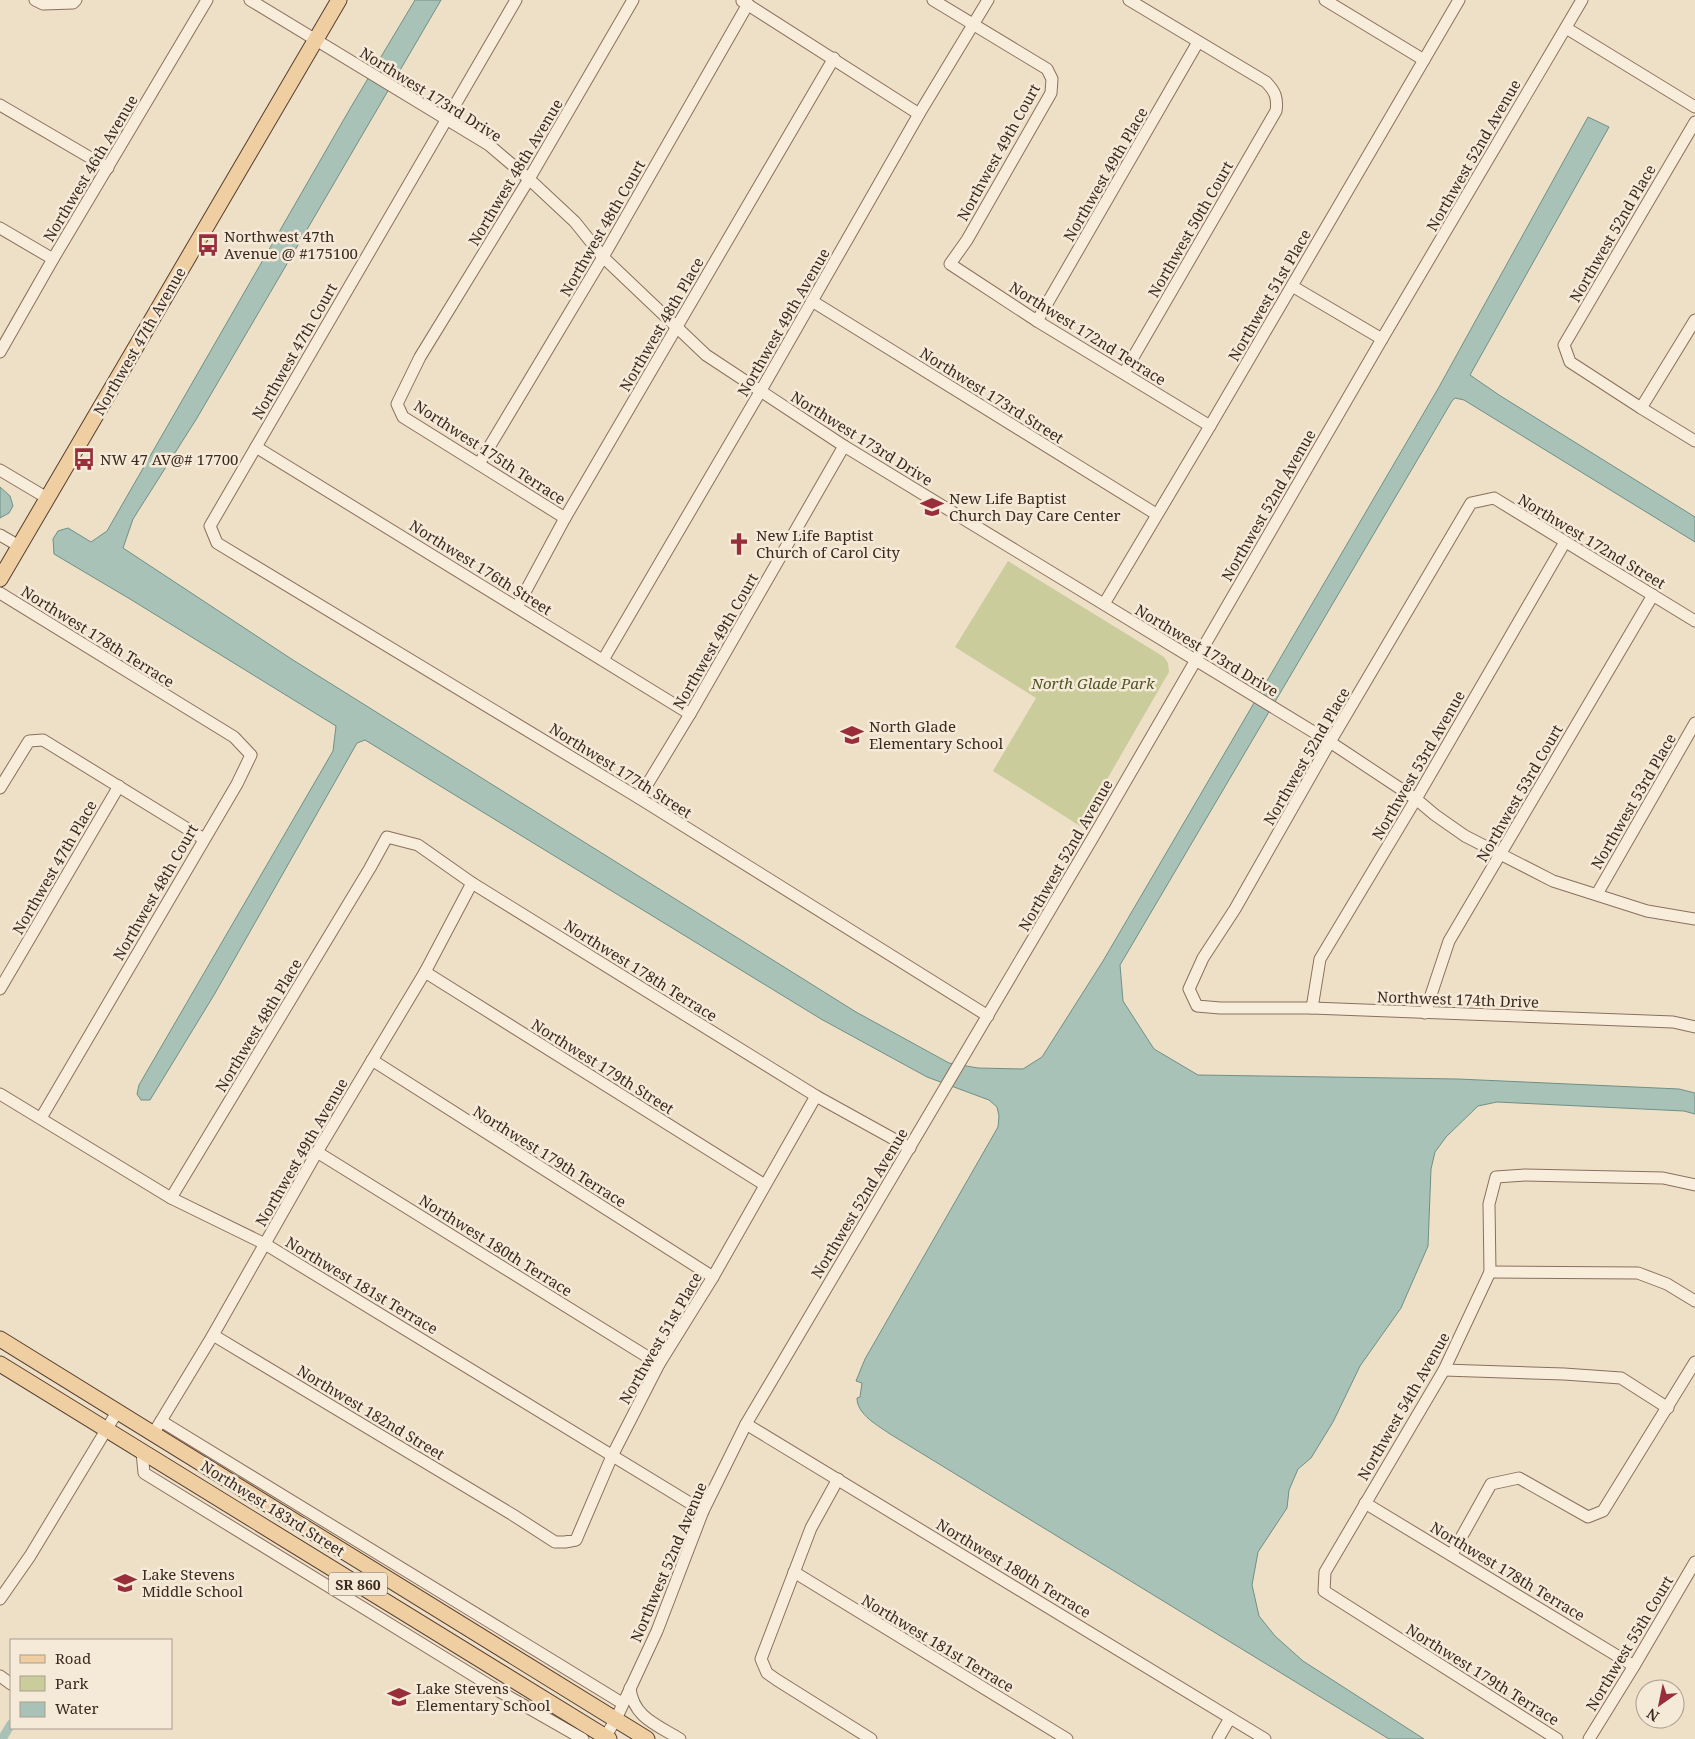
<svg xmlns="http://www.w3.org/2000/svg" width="1695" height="1739" font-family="'Noto Serif',serif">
  <rect width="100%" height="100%" fill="#eedfc7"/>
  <path fill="#cbcc9b" d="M1008 561 1164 657 1168 663 1169 672 1080 826 993 771 1036 698 955 647Z"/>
  <g fill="#a8c2b8" stroke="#6f9085">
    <path d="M415 0H441L197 418 133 519 123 548 293 660 856 1012 949 1063 978 1068 1023 1069 1042 1057 1103 961 1439 387 1588 117 1609 127 1470 375 1499 395 1695 517V542L1464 400 1455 398 1452 401 1120 965 1123 1001 1154 1049 1198 1075 1458 1079 1679 1089 1695 1093V1114L1684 1111 1497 1102 1478 1106 1446 1137 1435 1152 1431 1169 1428 1246 1401 1308 1360 1366 1333 1422 1311 1458 1298 1469 1289 1490 1287 1508 1258 1552 1252 1585 1259 1616 1275 1636 1303 1661 1424 1739H1389L890 1434C879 1426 857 1415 857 1398L860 1397 862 1383 856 1381 865 1359 998 1127 999 1116 997 1107 989 1100 927 1077 821 1019 365 740 357 743 214 995 150 1100H141L137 1094 139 1085 333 751 336 726 130 599 54 554 53 539 58 531 68 528 91 542 107 531 351 107Z"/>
    <path d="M0 487 10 496 13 506 9 513 0 518Z"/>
  </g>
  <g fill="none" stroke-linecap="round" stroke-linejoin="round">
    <path stroke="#a8c2b8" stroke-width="9" d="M2 1739 11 1724"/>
    <defs>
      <g id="minor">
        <path d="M35 0 43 4 73 3 76 0"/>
        <path d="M250 0 489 145 529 179 575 222 603 257 706 355 844 446 1330 742 1416 799 1435 815 1465 836 1553 881 1647 911 1695 919"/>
        <path d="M516 0 210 526 217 543 639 798 988 1016"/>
        <path d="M933 0 1047 69 1052 79 1051 93 967 240 950 264 1037 321 1210 426"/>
        <path d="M1325 0 1424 60"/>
        <path d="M742 1 919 114"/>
        <path d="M1566 28 1695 107"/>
        <path d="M0 105 108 168"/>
        <path d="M1695 122 1564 345 1570 362 1641 408 1695 441"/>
        <path d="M0 228 53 259"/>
        <path d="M1292 286 1382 339"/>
        <path d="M812 301 1156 514"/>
        <path d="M1037 321 1198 42"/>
        <path d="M0 352 53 259 207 0"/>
        <path d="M1124 373 1276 111C1278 98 1275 91 1266 82L1129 0"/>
        <path d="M1641 408 1695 320"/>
        <path d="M256 447 690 714"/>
        <path d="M479 464 603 257 748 4"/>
        <path d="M0 470 47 498"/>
        <path d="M565 518 403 417 397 404 420 357 529 179 633 0"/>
        <path d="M0 535 19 546"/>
        <path d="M0 593 234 737 251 755 237 784 41 1118"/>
        <path d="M1104 604 1210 426 1459 0"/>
        <path d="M517 607 565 518 834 58"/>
        <path d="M1695 621 1494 498 1471 503 1330 742 1235 909 1203 958 1189 989 1197 1006 1220 1008H1312L1673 1022 1695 1027"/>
        <path d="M603 660 760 392 919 114 988 0"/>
        <path d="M0 788 29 741 43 740 204 839"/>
        <path d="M639 798 690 714 844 446"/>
        <path d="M1597 894 1695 723"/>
        <path d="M425 972 765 1185"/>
        <path d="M0 989 119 786"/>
        <path d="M1312 1008 1320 959 1416 799 1565 542"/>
        <path d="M1425 1013 1449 941 1653 595"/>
        <path d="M372 1060 713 1277"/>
        <path d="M0 1094 171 1198 265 1244 703 1511"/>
        <path d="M317 1152 659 1364"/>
        <path d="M171 1198 370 868 387 837 418 845 472 883 816 1096 910 1148"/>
        <path d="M1490 1272 1638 1273 1667 1284 1695 1301"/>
        <path d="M213 1335 513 1515 555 1542H565L576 1540 612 1456 659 1364 713 1277 816 1096"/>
        <path d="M1444 1370 1564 1374 1621 1378 1668 1408"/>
        <path d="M161 1421 622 1703"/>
        <path d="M746 1424 1265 1739"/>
        <path d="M153 1434 213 1335 317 1152 425 972 472 883"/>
        <path d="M142 1452 144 1473 497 1690 583 1739"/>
        <path d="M838 1479 811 1528 761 1659 767 1673 777 1680 871 1739"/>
        <path d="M1365 1503 1634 1666"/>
        <path d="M1452 1554 1491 1484 1519 1478 1588 1517 1603 1511 1695 1362"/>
        <path d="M794 1572 1067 1739"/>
        <path d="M0 1599 30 1556 117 1412"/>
        <path d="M0 1676 11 1684"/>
        <path d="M630 1688C633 1717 657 1725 680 1739"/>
        <path d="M604 1739 616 1719 657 1631 703 1511 746 1424 1095 834 1382 339 1582 0"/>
        <path d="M1218 1739 1230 1718"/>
        <path d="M1557 1739 1324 1591 1325 1572 1444 1370 1490 1272 1489 1204 1496 1177 1525 1175 1663 1178 1695 1185"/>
        <path d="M1589 1739 1634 1666 1695 1562"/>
      </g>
      <g id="major">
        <path d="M0 579 339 0"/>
        <path d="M0 1339 647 1739"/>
        <path d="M0 1364 609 1739"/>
      </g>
    </defs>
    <use href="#minor" stroke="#89705d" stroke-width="13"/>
    <use href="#major" stroke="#573f31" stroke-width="17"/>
    <use href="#minor" stroke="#f8eddb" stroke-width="11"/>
    <use href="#major" stroke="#efcfa1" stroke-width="15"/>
  </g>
  <defs>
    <symbol id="bus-bare" viewBox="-9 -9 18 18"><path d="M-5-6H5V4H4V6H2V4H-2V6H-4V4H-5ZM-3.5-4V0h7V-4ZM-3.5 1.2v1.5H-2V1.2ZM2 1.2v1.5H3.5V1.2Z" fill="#972e39" stroke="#f5e9d7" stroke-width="2.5" paint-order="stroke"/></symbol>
    <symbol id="school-bare" viewBox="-9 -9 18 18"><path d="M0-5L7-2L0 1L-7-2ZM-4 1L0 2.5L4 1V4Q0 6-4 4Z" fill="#972e39" stroke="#f5e9d7" stroke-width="2.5" paint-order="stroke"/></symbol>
    <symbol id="church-bare" viewBox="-9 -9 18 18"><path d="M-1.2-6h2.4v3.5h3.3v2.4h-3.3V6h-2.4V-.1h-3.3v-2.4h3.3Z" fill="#972e39" stroke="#f5e9d7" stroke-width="2.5" paint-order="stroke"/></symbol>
  </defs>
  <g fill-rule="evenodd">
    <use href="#bus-bare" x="192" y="229" width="32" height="32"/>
    <use href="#bus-bare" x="68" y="443" width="32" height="32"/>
    <use href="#school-bare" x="916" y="491" width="32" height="32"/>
    <use href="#church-bare" x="723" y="528" width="32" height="32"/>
    <use href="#school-bare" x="836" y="719" width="32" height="32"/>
    <use href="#school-bare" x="109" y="1567" width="32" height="32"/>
    <use href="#school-bare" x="383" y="1681" width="32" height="32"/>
  </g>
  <g text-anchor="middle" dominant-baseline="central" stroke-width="5" stroke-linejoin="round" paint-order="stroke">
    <rect fill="#f5e9d7" stroke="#726357" stroke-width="1" x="329" y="1572.5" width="58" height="23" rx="4"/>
    <g font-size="14" font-weight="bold" fill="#3a2a20">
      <text x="358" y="1584">SR 860</text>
    </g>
    <g font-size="15" fill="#3a2a20" stroke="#f5e9d7">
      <text transform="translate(431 94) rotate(32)">Northwest 173rd Drive</text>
      <text transform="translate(998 152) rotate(-61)">Northwest 49th Court</text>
      <text transform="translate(1473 155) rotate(-60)">Northwest 52nd Avenue</text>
      <text transform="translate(90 168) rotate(-59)">Northwest 46th Avenue</text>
      <text transform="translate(515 172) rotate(-59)">Northwest 48th Avenue</text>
      <text transform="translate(1105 174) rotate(-60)">Northwest 49th Place</text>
      <text transform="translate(602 228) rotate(-60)">Northwest 48th Court</text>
      <text transform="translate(1190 229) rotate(-60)">Northwest 50th Court</text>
      <text transform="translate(1612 233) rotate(-60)">Northwest 52nd Place</text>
      <text transform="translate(1269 295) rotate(-60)">Northwest 51st Place</text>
      <text transform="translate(783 322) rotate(-60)">Northwest 49th Avenue</text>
      <text transform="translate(661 324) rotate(-60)">Northwest 48th Place</text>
      <text transform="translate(1088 333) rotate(32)">Northwest 172nd Terrace</text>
      <text transform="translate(139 341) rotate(-60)">Northwest 47th Avenue</text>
      <text transform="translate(294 351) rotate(-60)">Northwest 47th Court</text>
      <text transform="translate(992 395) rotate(32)">Northwest 173rd Street</text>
      <text transform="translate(862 438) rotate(32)">Northwest 173rd Drive</text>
      <text transform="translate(490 452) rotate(33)">Northwest 175th Terrace</text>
      <text transform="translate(1268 505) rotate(-60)">Northwest 52nd Avenue</text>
      <text transform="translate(1592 541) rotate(31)">Northwest 172nd Street</text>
      <text transform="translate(481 567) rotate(32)">Northwest 176th Street</text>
      <text transform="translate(98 636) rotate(32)">Northwest 178th Terrace</text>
      <text transform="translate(715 641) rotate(-60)">Northwest 49th Court</text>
      <text transform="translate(1207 650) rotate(31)">Northwest 173rd Drive</text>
      <text transform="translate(1306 756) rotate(-60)">Northwest 52nd Place</text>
      <text transform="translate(1418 765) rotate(-60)">Northwest 53rd Avenue</text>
      <text transform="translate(621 770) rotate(32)">Northwest 177th Street</text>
      <text transform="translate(1519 793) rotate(-60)">Northwest 53rd Court</text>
      <text transform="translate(1633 801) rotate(-60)">Northwest 53rd Place</text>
      <text transform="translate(1065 855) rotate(-60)">Northwest 52nd Avenue</text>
      <text transform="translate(54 867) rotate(-60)">Northwest 47th Place</text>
      <text transform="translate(155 892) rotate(-60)">Northwest 48th Court</text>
      <text transform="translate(641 970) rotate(32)">Northwest 178th Terrace</text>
      <text transform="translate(1458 999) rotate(2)">Northwest 174th Drive</text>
      <text transform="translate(258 1025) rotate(-59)">Northwest 48th Place</text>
      <text transform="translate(603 1066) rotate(32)">Northwest 179th Street</text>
      <text transform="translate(301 1152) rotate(-60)">Northwest 49th Avenue</text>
      <text transform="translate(550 1156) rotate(32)">Northwest 179th Terrace</text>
      <text transform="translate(859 1203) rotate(-59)">Northwest 52nd Avenue</text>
      <text transform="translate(496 1245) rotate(32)">Northwest 180th Terrace</text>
      <text transform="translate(362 1285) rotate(31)">Northwest 181st Terrace</text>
      <text transform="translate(660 1338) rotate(-60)">Northwest 51st Place</text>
      <text transform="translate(1403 1406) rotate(-60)">Northwest 54th Avenue</text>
      <text transform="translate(371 1412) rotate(31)">Northwest 182nd Street</text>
      <text transform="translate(273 1508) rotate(32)">Northwest 183rd Street</text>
      <text transform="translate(668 1562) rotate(-67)">Northwest 52nd Avenue</text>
      <text transform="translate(1014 1568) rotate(31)">Northwest 180th Terrace</text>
      <text transform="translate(1508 1571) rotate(31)">Northwest 178th Terrace</text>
      <text transform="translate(938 1643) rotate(31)">Northwest 181st Terrace</text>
      <text transform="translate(1629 1643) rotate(-59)">Northwest 55th Court</text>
      <text transform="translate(1483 1674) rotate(32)">Northwest 179th Terrace</text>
    </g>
    <g font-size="15" fill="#3a2a20" stroke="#f5e9d7" text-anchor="start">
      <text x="224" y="236">Northwest 47th<tspan x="224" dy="17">Avenue @ #175100</tspan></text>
      <text x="100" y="459">NW 47 AV@# 17700</text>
      <text x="949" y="498">New Life Baptist<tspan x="949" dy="17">Church Day Care Center</tspan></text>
      <text x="756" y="535">New Life Baptist<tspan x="756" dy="17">Church of Carol City</tspan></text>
      <text x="869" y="726">North Glade<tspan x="869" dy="17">Elementary School</tspan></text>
      <text x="142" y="1574">Lake Stevens<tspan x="142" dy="17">Middle School</tspan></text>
      <text x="416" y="1688">Lake Stevens<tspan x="416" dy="17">Elementary School</tspan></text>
    </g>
    <g font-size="15" font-style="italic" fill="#4e5627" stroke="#f5e9d7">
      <text x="1093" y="683">North Glade Park</text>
    </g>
  </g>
  <rect x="10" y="1639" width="162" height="90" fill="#f5e9d7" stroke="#aa9d8e"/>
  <rect x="20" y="1655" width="25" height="8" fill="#efcfa1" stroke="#aa9d8e"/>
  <text x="55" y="1664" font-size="15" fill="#3a2a20">Road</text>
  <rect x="20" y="1676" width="25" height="15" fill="#cbcc9b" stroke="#aa9d8e"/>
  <text x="55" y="1689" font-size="15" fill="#3a2a20">Park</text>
  <rect x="20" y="1702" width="25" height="15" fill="#a8c2b8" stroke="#aa9d8e"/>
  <text x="55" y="1714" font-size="15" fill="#3a2a20">Water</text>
  <g transform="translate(1660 1704) rotate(213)"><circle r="24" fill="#f5e9d7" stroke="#aa9d8e"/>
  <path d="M0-4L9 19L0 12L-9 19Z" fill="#972e39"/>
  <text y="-8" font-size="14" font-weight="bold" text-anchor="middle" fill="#3a2a20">N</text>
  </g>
</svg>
